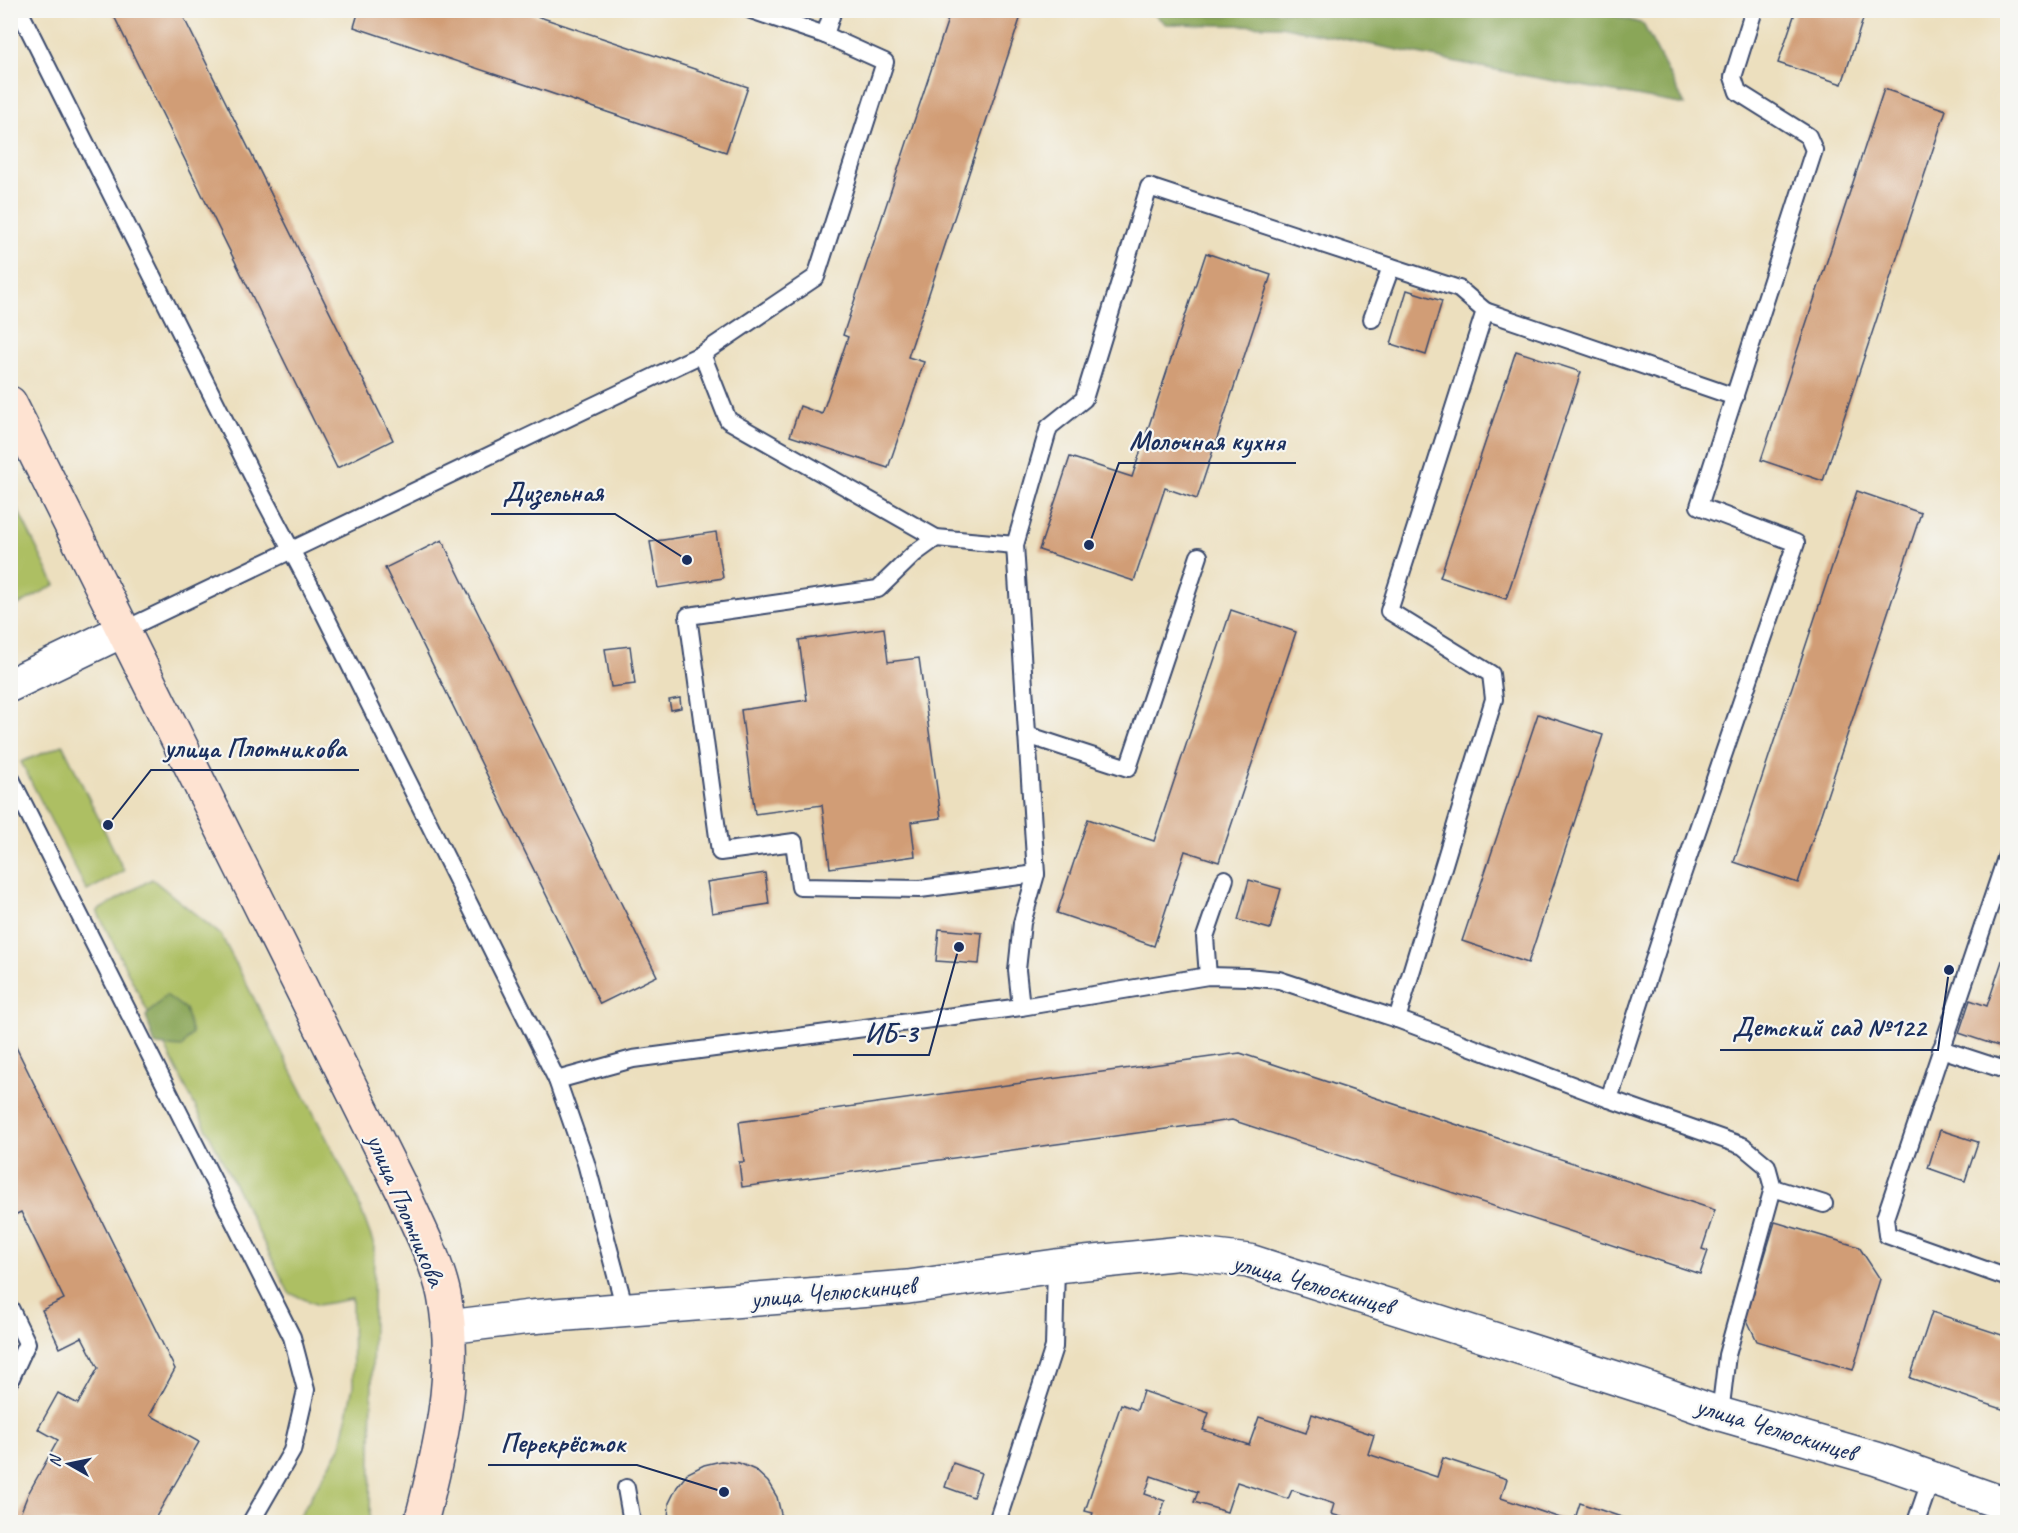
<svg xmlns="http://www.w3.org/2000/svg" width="2018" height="1533" font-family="Caveat,sans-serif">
  <rect width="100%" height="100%" fill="#f6f6f2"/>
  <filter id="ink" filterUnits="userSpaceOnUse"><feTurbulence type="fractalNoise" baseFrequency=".0167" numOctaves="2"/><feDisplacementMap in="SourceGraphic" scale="12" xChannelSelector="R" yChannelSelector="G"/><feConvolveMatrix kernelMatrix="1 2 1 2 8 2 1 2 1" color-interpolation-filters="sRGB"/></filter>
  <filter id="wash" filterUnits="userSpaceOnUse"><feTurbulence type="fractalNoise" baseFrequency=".008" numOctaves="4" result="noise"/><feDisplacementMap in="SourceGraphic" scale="24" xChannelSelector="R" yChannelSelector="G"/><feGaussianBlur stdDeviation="1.35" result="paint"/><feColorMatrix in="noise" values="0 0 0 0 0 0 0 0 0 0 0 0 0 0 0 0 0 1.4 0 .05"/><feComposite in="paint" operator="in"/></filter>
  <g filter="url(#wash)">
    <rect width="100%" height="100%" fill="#ecdfbe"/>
    <g fill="#adbf63" stroke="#647760" stroke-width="1.5">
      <path d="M11 496 55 585 11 609H10Z"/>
      <path d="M63 745 124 871 87 891 21 762Z"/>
      <path d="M152 879 221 935 355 1193 374 1245 370 1522H296L341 1446 353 1386 352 1299 318 1305 289 1293 97 911Z"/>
    </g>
    <g fill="#8aa659" stroke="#526a5c" stroke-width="1.5">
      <path d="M1233 11H1599L1643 24 1685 105 1511 73 1280 26 1166 24 1150 11H1160L1163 14 1229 16Z"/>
      <path d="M166 995 185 1009 192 1033 182 1047 155 1045 146 1016Z"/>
    </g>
    <g id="blocks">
      <g fill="#d19d76">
        <path d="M111 10H180L393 440 337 468Z"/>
        <path d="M359 10H519L748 87 726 152 354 27Z"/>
        <path d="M951 10H1023L908 357 924 362 888 468 790 436 800 406 822 414 848 337 843 335Z"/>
        <path d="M1796 10H1866L1842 84 1778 63Z"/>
        <path d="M1884 89 1946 110 1823 481 1761 460Z"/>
        <path d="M1206 253 1271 275 1197 499 1165 488 1134 581 1039 550 1070 457 1132 477Z"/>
        <path d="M1407 290 1442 301 1426 355 1391 344Z"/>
        <path d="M1516 351 1581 372 1506 599 1440 577Z"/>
        <path d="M1857 491 1921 513 1798 883 1734 862Z"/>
        <path d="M716 532 723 578 658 588 650 542Z"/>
        <path d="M442 540 657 976 600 1004 385 568Z"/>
        <path d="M1231 610 1296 632 1219 862 1185 851 1154 946 1057 913 1088 819 1154 841Z"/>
        <path d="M884 628 888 662 919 658 941 818 911 822 915 856 830 868 822 805 755 814 741 710 807 700 799 640Z"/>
        <path d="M630 646 635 684 611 687 605 649Z"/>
        <path d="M680 698 681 708 671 710 669 700Z"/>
        <path d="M1538 714 1603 735 1528 963 1462 941Z"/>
        <path d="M765 873 769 904 712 913 707 882Z"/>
        <path d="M1249 880 1281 889 1270 929 1238 920Z"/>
        <path d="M939 929 982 933 979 964 936 961Z"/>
        <path d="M2007 946 2008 1048 2007 1049 1959 1033 1970 1000 1987 1006Z"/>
        <path d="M10 1035 175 1369 150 1415 199 1442 153 1522H17L28 1494 58 1440 38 1429 58 1393 78 1404 98 1368 82 1337 60 1348 42 1310 64 1299 21 1212 10 1217Z"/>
        <path d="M1240 1053 1715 1210 1702 1249 1708 1251 1700 1274 1232 1120 742 1187 739 1162H744L739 1122Z"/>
        <path d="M1940 1130 1978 1142 1965 1181 1928 1168Z"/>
        <path d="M1775 1222 1859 1247 1880 1279 1853 1370 1757 1341 1746 1318Z"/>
        <path d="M1932 1312 2008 1337V1411L1910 1378Z"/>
        <path d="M1143 1391 1209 1413 1203 1430 1249 1445 1259 1417 1306 1433 1312 1414 1374 1435 1368 1454 1437 1477 1443 1458 1507 1479 1501 1498 1572 1522H1358L1331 1514 1334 1504 1292 1490 1288 1499 1237 1482 1227 1512 1194 1502 1198 1492 1151 1476 1145 1494 1165 1501 1158 1522H1090L1093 1513 1085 1511 1121 1404 1137 1410Z"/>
        <path d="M721 1461 739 1463 755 1470 768 1482 777 1497 781 1514 780 1522H668L669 1503 677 1487 688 1473 704 1465Z"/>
        <path d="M953 1463 981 1473 973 1497 945 1487Z"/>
        <path d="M1580 1503 1636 1522H1574Z"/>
      </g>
    </g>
  </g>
  <g filter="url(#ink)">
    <use href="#blocks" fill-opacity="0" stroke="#3a496c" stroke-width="1.5"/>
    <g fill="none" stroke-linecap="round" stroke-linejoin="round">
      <defs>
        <g id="service">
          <path d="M19 10 262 495 315 595 557 1080 586 1163 625 1309"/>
          <path d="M751 10 825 35"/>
          <path d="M1485 311 1735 397"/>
          <path d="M1372 319 1391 267"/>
          <path d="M702 354 728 420 936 538 1015 545"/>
          <path d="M936 538 914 554 878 589 688 616 720 852 794 842 800 887 920 889 1036 874"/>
          <path d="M124 630 702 354 816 277 885 62 825 35 833 10"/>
          <path d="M1027 735 1128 768 1199 556"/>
          <path d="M10 777 292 1337 306 1390 292 1451 251 1522"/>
          <path d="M2008 852 1885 1218 1887 1235 2008 1278"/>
          <path d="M1208 976 1205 937 1225 879"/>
          <path d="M1021 1007 1017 970 1022 923 1036 874 1015 545 1049 427 1084 399 1149 187 1459 289 1485 311 1389 611 1491 674 1494 699 1397 1019"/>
          <path d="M1941 1049 2008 1071"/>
          <path d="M557 1080 633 1059 1021 1007 1208 976 1247 977 1279 980 1397 1019 1609 1099 1743 1146 1767 1166 1773 1188 1727 1355 1720 1414"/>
          <path d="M1609 1099 1670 910 1796 543 1699 506 1814 150 1808 136 1738 92 1733 77 1754 10"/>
          <path d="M1773 1188 1824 1204"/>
          <path d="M10 1308 27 1343 10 1380"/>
          <path d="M626 1488 632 1522"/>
          <path d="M997 1522 1054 1347 1056 1266"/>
          <path d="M1916 1522 1931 1479"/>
        </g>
        <g id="minor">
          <path d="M10 685 124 630"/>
          <path d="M448 1327 530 1317 908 1287 1056 1266 1182 1253 1249 1261 1644 1387 1720 1414 1877 1459 2008 1505"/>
        </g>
        <path id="secondary" d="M10 403 403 1192C417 1224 437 1261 444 1295 459 1372 440 1449 421 1522"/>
      </defs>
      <use href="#service" stroke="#3a496c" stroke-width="20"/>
      <use href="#minor" stroke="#3a496c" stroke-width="36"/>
      <use href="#secondary" stroke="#3a496c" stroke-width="36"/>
      <use href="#service" stroke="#fff" stroke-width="16"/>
      <use href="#minor" stroke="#fff" stroke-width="33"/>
      <use href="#secondary" stroke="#fee3d2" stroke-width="33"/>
    </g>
  </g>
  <g text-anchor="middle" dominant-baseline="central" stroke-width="4.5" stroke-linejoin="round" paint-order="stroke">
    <g font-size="26" fill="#1b2f5e" stroke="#f6f6f2">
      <text transform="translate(406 1210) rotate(67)">улица Плотникова</text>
      <text transform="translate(1313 1284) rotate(16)">улица Челюскинцев</text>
      <text transform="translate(833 1292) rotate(-5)">улица Челюскинцев</text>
      <text transform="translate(1776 1429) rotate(17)">улица Челюскинцев</text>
    </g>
  </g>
  <path fill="none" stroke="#1b2f5e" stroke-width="2" d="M1089 545L1119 463H1296M687 560L615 514H491M108 825L151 770H359M1949 970L1938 1050H1720M959 947L929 1055H853M724 1492L637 1465H488"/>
  <g fill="#1b2f5e" stroke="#f6f6f2" stroke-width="2">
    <circle cx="1089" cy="545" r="6"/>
    <circle cx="687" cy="560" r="6"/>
    <circle cx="108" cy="825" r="6"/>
    <circle cx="1949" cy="970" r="6"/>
    <circle cx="959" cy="947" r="6"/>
    <circle cx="724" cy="1492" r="6"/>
  </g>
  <g font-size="27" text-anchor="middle" font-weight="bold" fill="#1b2f5e" stroke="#f6f6f2" stroke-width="4.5" stroke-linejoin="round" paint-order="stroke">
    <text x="1207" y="450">Молочная кухня</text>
    <text x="553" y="501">Дизельная</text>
    <text x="255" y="757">улица Плотникова</text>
    <text x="1829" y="1036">Детский сад №122</text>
    <text x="891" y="1042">ИБ-3</text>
    <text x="563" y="1452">Перекрёсток</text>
  </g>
  <rect width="2018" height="1533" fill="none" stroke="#f6f6f2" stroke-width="36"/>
  <g transform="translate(69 1464) rotate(279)" stroke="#f6f6f2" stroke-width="4.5" paint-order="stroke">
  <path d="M0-4.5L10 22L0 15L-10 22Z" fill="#1b2f5e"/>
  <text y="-9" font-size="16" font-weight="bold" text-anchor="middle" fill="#1b2f5e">N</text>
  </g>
</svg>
